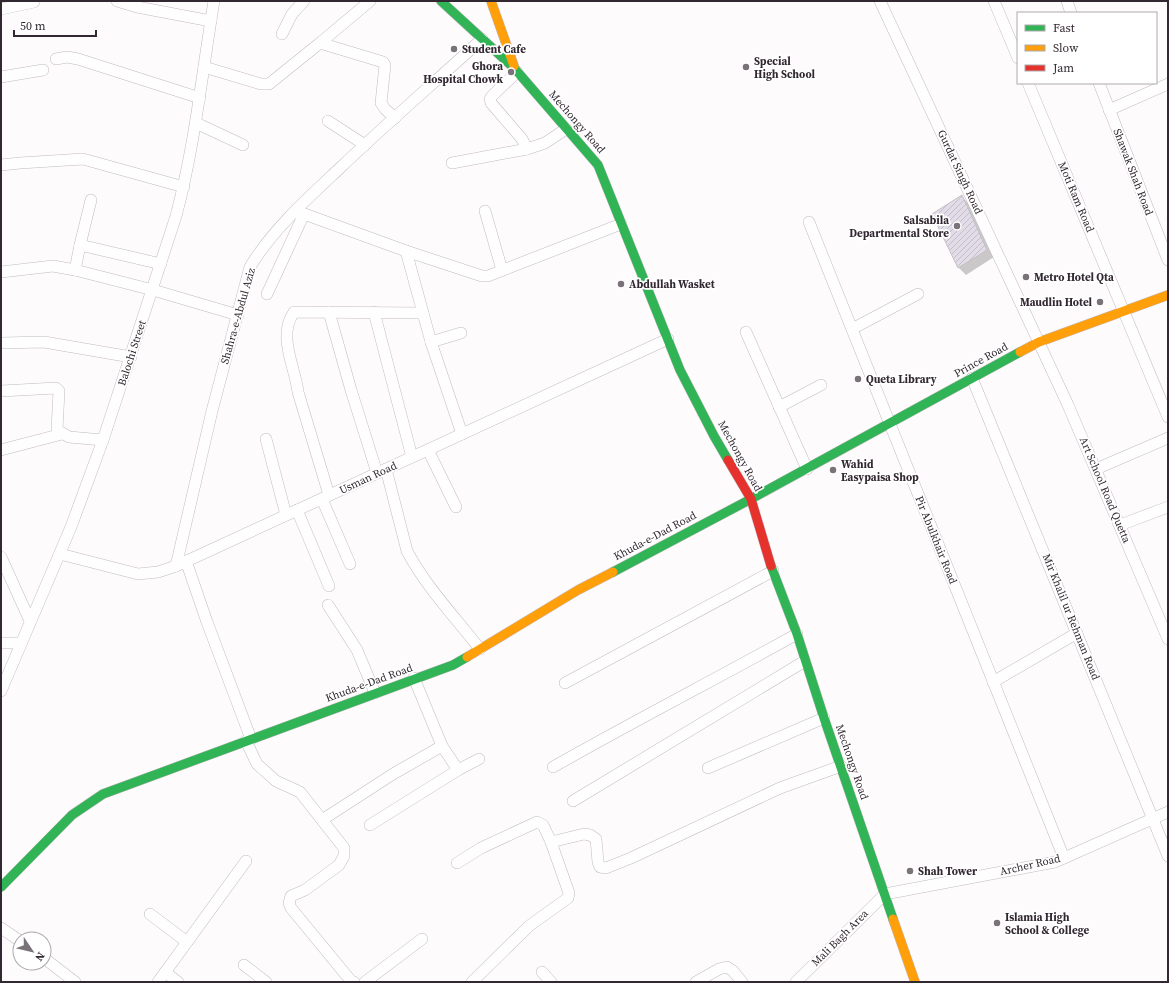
<svg xmlns="http://www.w3.org/2000/svg" width="1169" height="983" font-family="'Source Serif 4',serif">
  <defs>
    <pattern id="building-hatch" width="6" height="6" patternUnits="userSpaceOnUse"><rect width="6" height="6" fill="#e1dce8"/><path d="M-1 1l2-2M0 6l6-6M5 7l2-2" fill="none" stroke="#c2bdc7"/></pattern>
  </defs>
  <rect width="100%" height="100%" fill="#fefbfd"/>
  <path fill="#0003" d="M962 197 969 204 994 257 966 275 959 268 933 214Z"/>
  <path fill="url(#building-hatch)" stroke="#c3c0c5" d="M962 195 987 250 958 268 932 214Z"/>
  <g fill="none" stroke-linecap="round" stroke-linejoin="round">
    <defs>
      <g id="street">
        <path d="M117 1 137 7 211 21"/>
        <path d="M880 1 1068 405 1168 639"/>
        <path d="M994 1 1018 58"/>
        <path d="M1067 1 1071 13"/>
        <path d="M1 9 34 2"/>
        <path d="M282 34 292 14 304 1"/>
        <path d="M320 43 370 1"/>
        <path d="M56 59 67 57 78 59 200 98"/>
        <path d="M204 67 261 84H269L320 43 383 62 385 65 381 103 385 109 395 118"/>
        <path d="M517 72 492 96 490 99 491 103 522 139 527 149"/>
        <path d="M1 77 43 70"/>
        <path d="M1028 83 1168 417"/>
        <path d="M1099 83 1168 260"/>
        <path d="M1109 110 1168 84"/>
        <path d="M328 121 365 145"/>
        <path d="M196 123 243 145"/>
        <path d="M452 163 527 149 545 143 566 129"/>
        <path d="M1 165 20 163 83 159 184 187"/>
        <path d="M296 211 406 251 482 276H488L621 224"/>
        <path d="M485 211 502 270"/>
        <path d="M809 222 1064 858"/>
        <path d="M80 245 161 264"/>
        <path d="M406 251 431 342 462 434"/>
        <path d="M75 270 80 245 91 200"/>
        <path d="M1 272 53 266 75 270 153 290 238 315"/>
        <path d="M267 294 304 214"/>
        <path d="M329 312 351 390 377 473"/>
        <path d="M374 312 412 457"/>
        <path d="M852 329 918 294"/>
        <path d="M746 332 807 469"/>
        <path d="M431 342 461 333"/>
        <path d="M1 343 44 342 131 357"/>
        <path d="M972 378 1168 856"/>
        <path d="M1 391 56 388 59 391 57 430 69 437 103 440"/>
        <path d="M779 407 821 385"/>
        <path d="M266 439 286 515"/>
        <path d="M1 450 62 434"/>
        <path d="M428 450 456 507"/>
        <path d="M386 469 407 551C426 587 455 617 480 649"/>
        <path d="M1096 469 1168 438"/>
        <path d="M329 495 298 392C295 366 277 336 294 312L423 313"/>
        <path d="M322 499 350 564"/>
        <path d="M297 510 329 586"/>
        <path d="M1120 525 1168 507"/>
        <path d="M60 554 138 574 158 572 176 566 668 339"/>
        <path d="M1 557 30 621"/>
        <path d="M186 561 207 622 251 739"/>
        <path d="M176 566 212 411 250 267C273 229 308 198 340 168 386 124 435 82 482 39"/>
        <path d="M328 605 357 650 375 693"/>
        <path d="M1 643H21"/>
        <path d="M414 678 442 746 458 770"/>
        <path d="M993 682 1077 633"/>
        <path d="M565 683 773 571"/>
        <path d="M1 691 71 527 103 440 176 216C195 145 202 73 214 1"/>
        <path d="M246 741 257 764 276 781 300 792 344 848V856L339 865 305 890 291 896 289 903 291 908 351 981 354 982"/>
        <path d="M553 767C634 721 716 679 797 634"/>
        <path d="M708 768 824 718"/>
        <path d="M573 801 805 661"/>
        <path d="M322 820 393 774 442 746"/>
        <path d="M370 825 458 770 479 759"/>
        <path d="M551 842 584 834 590 835 596 839 598 862 600 867 606 868 631 858 780 788 841 766"/>
        <path d="M457 863 481 848 537 822 543 825 551 842 569 893 568 898 529 926 472 982"/>
        <path d="M150 914 187 942"/>
        <path d="M1 928 20 941"/>
        <path d="M44 958 75 982"/>
        <path d="M244 965 266 982"/>
        <path d="M165 972 178 982"/>
        <path d="M542 972 551 982"/>
        <path d="M158 982 246 861"/>
        <path d="M365 982 422 939"/>
        <path d="M696 982 719 969 727 967 733 971 742 982"/>
        <path d="M796 982 885 894 1055 862 1168 812"/>
      </g>
      <g id="fast">
        <path d="M441 1 515 69 598 165 680 370 714 436 728 460"/>
        <path d="M771 566 797 634 824 718 893 919"/>
        <path d="M613 572 751 499 1020 352"/>
        <path d="M1 887 72 815 103 794 453 665 467 657"/>
      </g>
      <g id="slow">
        <path d="M491 1 514 66"/>
        <path d="M1020 352 1039 342 1168 295"/>
        <path d="M467 657 578 590 613 572"/>
        <path d="M893 919 915 982"/>
      </g>
      <path id="jam" d="M728 460 751 499 771 566"/>
    </defs>
    <use href="#street" stroke="#c1bbc0" stroke-width="12"/>
    <use href="#fast" stroke="#c1bbc0" stroke-width="10"/>
    <use href="#slow" stroke="#c1bbc0" stroke-width="10"/>
    <use href="#jam" stroke="#c1bbc0" stroke-width="10"/>
    <use href="#street" stroke="#fffeff" stroke-width="11"/>
    <use href="#fast" stroke="#30b455" stroke-width="9"/>
    <use href="#slow" stroke="#ff9f0a" stroke-width="9"/>
    <use href="#jam" stroke="#e5322d" stroke-width="9"/>
  </g>
  <g fill="#797278" stroke="#fff" stroke-width="1.5">
    <circle cx="454" cy="49" r="4"/>
    <circle cx="746" cy="67" r="4"/>
    <circle cx="511" cy="72" r="4"/>
    <circle cx="957" cy="226" r="4"/>
    <circle cx="1026" cy="277" r="4"/>
    <circle cx="621" cy="284" r="4"/>
    <circle cx="1100" cy="302" r="4"/>
    <circle cx="858" cy="379" r="4"/>
    <circle cx="833" cy="470" r="4"/>
    <circle cx="910" cy="871" r="4"/>
    <circle cx="997" cy="923" r="4"/>
  </g>
  <g text-anchor="middle" dominant-baseline="central" stroke-width="3.5" stroke-linejoin="round" paint-order="stroke">
    <g font-size="11" font-weight="bold" fill="#322831" stroke="#fff" text-anchor="start">
      <text x="462" y="49">Student Cafe</text>
      <text x="754" y="61">Special<tspan x="754" dy="13">High School</tspan></text>
      <text x="503" y="66" text-anchor="end">Ghora<tspan x="503" dy="13">Hospital Chowk</tspan></text>
      <text x="949" y="220" text-anchor="end">Salsabila<tspan x="949" dy="13">Departmental Store</tspan></text>
      <text x="1034" y="277">Metro Hotel Qta</text>
      <text x="629" y="284">Abdullah Wasket</text>
      <text x="1092" y="302" text-anchor="end">Maudlin Hotel</text>
      <text x="866" y="379">Queta Library</text>
      <text x="841" y="464">Wahid<tspan x="841" dy="13">Easypaisa Shop</tspan></text>
      <text x="918" y="871">Shah Tower</text>
      <text x="1005" y="917">Islamia High<tspan x="1005" dy="13">School &amp; College</tspan></text>
    </g>
    <g font-size="11" fill="#322831" stroke="#fff">
      <text transform="translate(577 122) rotate(49)">Mechongy Road</text>
      <text transform="translate(960 172) rotate(65)">Gurdat Singh Road</text>
      <text transform="translate(1133 172) rotate(69)">Shawak Shah Road</text>
      <text transform="translate(1076 197) rotate(67)">Moti Ram Road</text>
      <text transform="translate(238 316) rotate(-74)">Shahra-e-Abdul Aziz</text>
      <text transform="translate(132 353) rotate(-72)">Balochi Street</text>
      <text transform="translate(981 360) rotate(-29)">Prince Road</text>
      <text transform="translate(740 456) rotate(61)">Mechongy Road</text>
      <text transform="translate(368 478) rotate(-25)">Usman Road</text>
      <text transform="translate(1105 490) rotate(67)">Art School Road Quetta</text>
      <text transform="translate(655 536) rotate(-28)">Khuda-e-Dad Road</text>
      <text transform="translate(936 540) rotate(68)">Pir Abulkhair Road</text>
      <text transform="translate(1071 617) rotate(68)">Mir Khalil ur Rehman Road</text>
      <text transform="translate(369 683) rotate(-20)">Khuda-e-Dad Road</text>
      <text transform="translate(852 762) rotate(71)">Mechongy Road</text>
      <text transform="translate(1030 865) rotate(-13)">Archer Road</text>
      <text transform="translate(840 938) rotate(-45)">Mali Bagh Area</text>
    </g>
  </g>
  <rect width="1169" height="983" fill="none" stroke="#322831" stroke-width="4"/>
  <rect x="1017" y="12" width="140" height="72" fill="#ffffff" stroke="#ada9ad"/>
  <rect x="1025" y="25" width="20" height="6" fill="#30b455" stroke="#ada9ad"/>
  <text x="1053" y="32" font-size="12" fill="#322831">Fast</text>
  <rect x="1025" y="45" width="20" height="6" fill="#ff9f0a" stroke="#ada9ad"/>
  <text x="1053" y="52" font-size="12" fill="#322831">Slow</text>
  <rect x="1025" y="65" width="20" height="6" fill="#e5322d" stroke="#ada9ad"/>
  <text x="1053" y="72" font-size="12" fill="#322831">Jam</text>
  <g transform="translate(32 951) rotate(125)"><circle r="19" fill="#ffffff" stroke="#ada9ad"/>
  <path d="M0-3L7 15L0 10L-7 15Z" fill="#797278"/>
  <text y="-6" font-size="11" font-weight="bold" text-anchor="middle" fill="#322831">N</text>
  </g>
  <path d="M14 30v6h82v-6" fill="none" stroke="#322831" stroke-width="2"/>
  <text x="20" y="30" font-size="12" fill="#322831" stroke="#ffffff" stroke-width="3" paint-order="stroke">50 m</text>
</svg>
